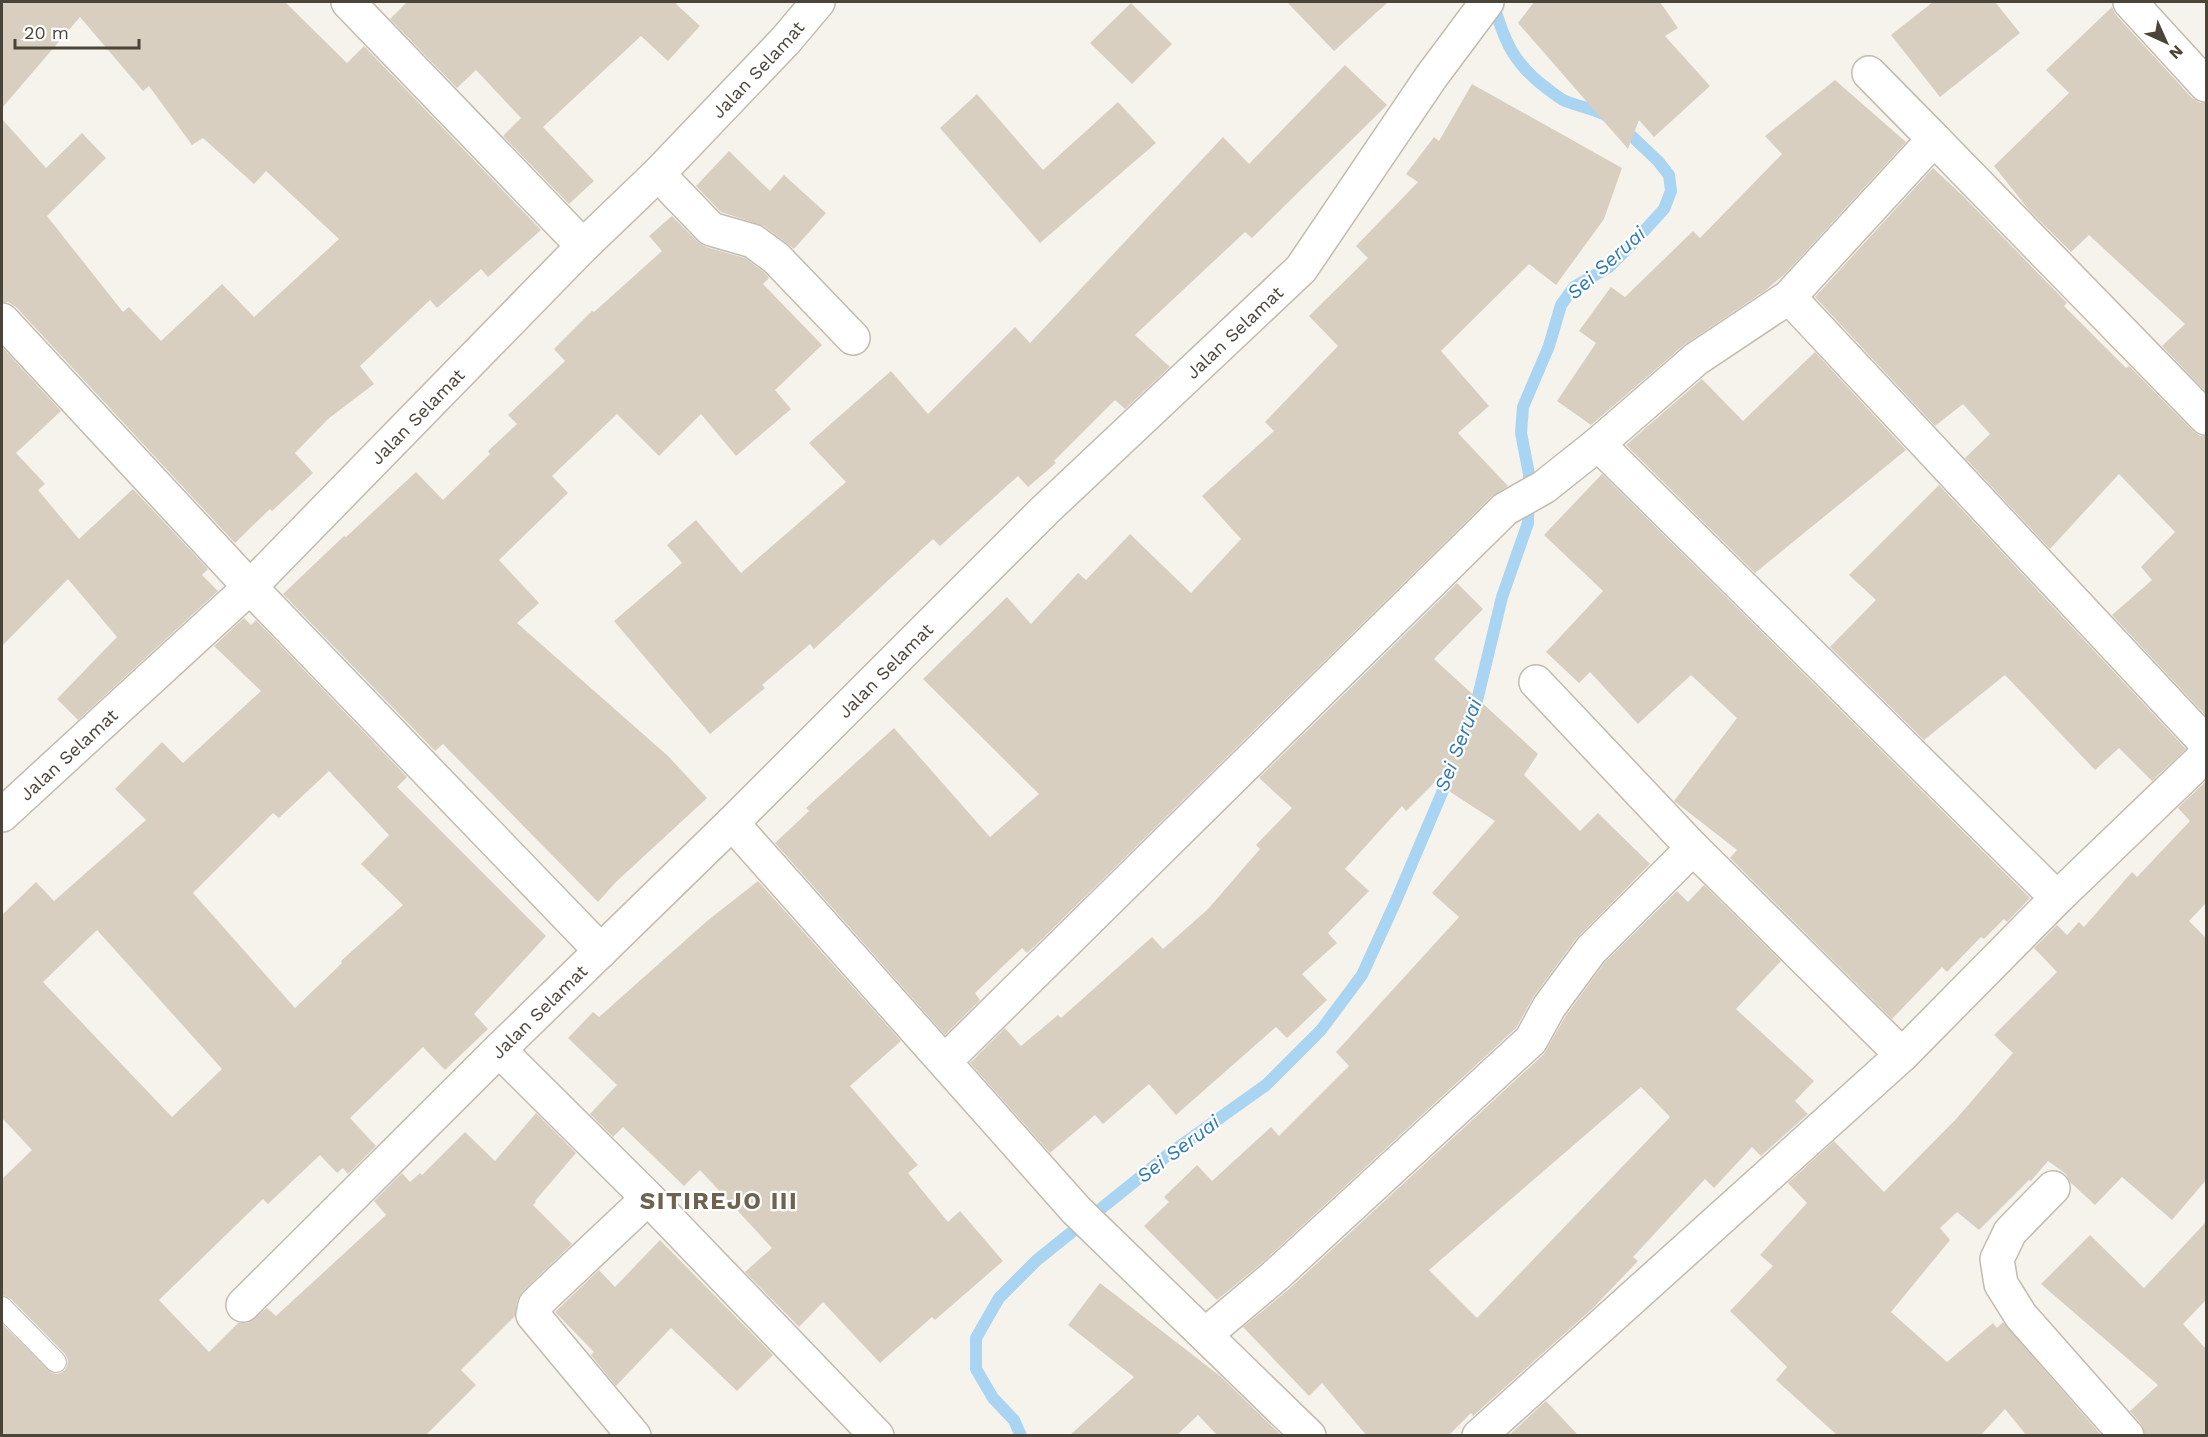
<svg xmlns="http://www.w3.org/2000/svg" width="2208" height="1437" font-family="'Work Sans',sans-serif">
  <rect width="100%" height="100%" fill="#f6f3ec"/>
  <g fill="none" stroke-linecap="round" stroke-linejoin="round">
    <g stroke="#a9d4f2" stroke-width="12">
      <path d="M1493 2C1504 41 1514 65 1549 90 1555 94 1561 100 1568 102 1581 107 1595 109 1607 116"/>
      <path d="M1474 713 1502 597 1528 523 1529 474 1521 433 1523 407 1549 346 1561 305 1574 287 1609 267 1633 243 1664 209 1671 191 1669 175 1658 161 1621 126"/>
      <path d="M1021 1436 1014 1420 993 1398 976 1369V1338L999 1298 1037 1260 1169 1154 1266 1085 1321 1030 1362 975 1395 903 1450 774"/>
    </g>
  </g>
  <g fill="#d8cfc1" fill-rule="evenodd">
    <path d="M2 2H285L347 63 364 46 541 230 488 277 481 269 437 308 430 300 360 366 374 384 328 419 295 453 313 473 272 511 270 509 235 543 16 307 8 302H2V119L46 168 82 133 106 158 47 216 123 312 129 307 161 341 222 284 254 317 339 239 266 171 254 184 203 138 192 145 149 86 143 91 80 17 2 108Z"/>
    <path d="M407 2H678L676 4 700 26 668 61 641 36 543 127 594 181 569 204 503 136 521 118 476 70 457 88 390 19Z"/>
    <path d="M1287 2H1388L1334 51Z"/>
    <path d="M1534 2H1660L1678 28 1665 36 1710 86 1654 137 1639 120 1628 149 1518 23Z"/>
    <path d="M1933 2H1995L2020 33 1940 97 1891 35Z"/>
    <path d="M1131 3 1172 44 1132 84 1090 43Z"/>
    <path d="M2112 7 2116 15 2192 98 2200 103H2206V392L2162 346 2185 324 2089 235 2071 252 2029 210 1994 166 2069 93 2046 70Z"/>
    <path d="M1345 65 1387 105 1252 238 1245 232 1135 335 1170 367 1125 409 1115 400 1054 461 1056 463 1028 487 1018 476 940 546 933 539 814 649 810 644 762 685 765 688 710 734 614 621 682 563 667 545 696 520 741 573 846 482 809 443 891 371 928 414 1015 327 1030 343 1223 137 1249 164Z"/>
    <path d="M1835 80 1906 142 1786 273 1766 290 1684 345 1591 425 1557 401 1596 343 1579 331 1611 287 1625 297 1693 231 1700 238 1782 154 1765 136Z"/>
    <path d="M1472 84 1622 168 1604 219 1556 285 1529 264 1441 351 1489 406 1458 433 1508 486 1492 496 1037 944 1027 953 1022 948 975 993 980 1000 945 1035 775 843 809 811 806 808 894 728 990 837 1039 794 923 679 1007 597 1031 624 1078 573 1086 580 1130 534 1191 593 1241 539 1202 496 1274 431 1265 422 1338 346 1309 316 1368 258 1356 246 1418 182 1406 174 1434 137 1439 141Z"/>
    <path d="M977 94 1043 170 1118 102 1156 143 1040 243 940 128Z"/>
    <path d="M729 151 770 191 784 175 826 213 794 249 764 226 721 212 696 186Z"/>
    <path d="M1933 168 1963 196 2067 303 2064 306 2126 368 2129 366 2193 431 2200 436H2206V716L2112 615 2152 580 2141 567 2175 532 2119 474 2050 549 1965 458 1990 434 1963 404 1935 426 1815 297Z"/>
    <path d="M672 216 698 242 706 247 745 258 764 272 769 278 763 284 822 345 775 390 791 409 736 456 701 414 659 456 617 414 552 476 568 493 499 560 539 603 517 623 668 756 707 798 616 882 598 902 443 744 435 751 283 594 344 536 346 537 416 472 443 500 490 454 488 451 517 424 508 415 565 361 554 349 592 311 594 312 662 251 649 236Z"/>
    <path d="M2 347 61 411 16 453 45 484 38 490 79 539 133 489 208 569 202 575 218 591 78 720 57 699 117 637 68 579 2 646Z"/>
    <path d="M1815 352 1906 450 1755 573 1626 445 1702 379 1743 421Z"/>
    <path d="M1602 474 2030 898 2007 922 2004 919 1984 939 1981 937 1947 972 1942 967 1892 1019 1730 858 1737 850 1674 801 1737 718 1691 675 1638 724 1590 672 1579 683 1546 652 1603 591 1544 535Z"/>
    <path d="M1939 485 2186 749 2152 781 2119 748 2095 770 2005 675 1924 740 1830 647 1876 600 1849 575Z"/>
    <path d="M1457 583 1483 609 1434 659 1538 754 1524 775 1580 831 1598 813 1650 864 1576 939 1534 996 1516 1028 1263 1262 1217 1300 1144 1226 1169 1202 1164 1197 1197 1165 1212 1181 1271 1127 1279 1136 1349 1066 1336 1052 1459 917 1432 893 1495 821 1435 782 1406 811 1402 806 1345 869 1369 891 1328 933 1337 943 1302 974 1327 1000 1287 1038 1276 1027 1176 1115 1149 1084 1103 1124 1095 1115 1050 1153 970 1063 1005 1028 1021 1046 1058 1015 1061 1018 1152 937 1163 949 1208 909 1260 849 1256 845 1292 808 1259 778Z"/>
    <path d="M244 618 251 625 256 620 407 777 397 787 546 936 474 1014 488 1029 445 1070 423 1047 350 1118 376 1146 348 1174 343 1168 337 1173 320 1155 268 1204 263 1199 159 1300 209 1352 238 1323H248L267 1308 276 1316 386 1215 374 1201 402 1173 410 1182 420 1173 422 1175 465 1132 495 1161 536 1113 576 1153 535 1201 536 1202 533 1205 572 1244 522 1292 517 1301 515 1316 461 1370 476 1385 425 1436H2V1324L52 1373 58 1374 64 1371 67 1366 68 1360 65 1354 11 1299 2 1295V1179L32 1150 2 1118V915L36 882 54 901 146 820 115 789 162 742 183 763 261 691 214 646ZM329 771 389 835 361 864 403 905 341 961 342 963 295 1008 193 893 273 813 279 818ZM97 930 222 1069 172 1117 43 982Z"/>
    <path d="M2206 781V903L2189 921 2206 938V1180L2172 1220 2122 1177 2095 1205 2070 1182 2066 1174 2048 1161 2031 1181 2029 1180 1979 1230 1957 1212 1940 1228 1950 1240 1891 1312 1947 1362 1993 1323 1997 1328 2003 1322 2102 1436H2027L2005 1409 1980 1436H1838L1776 1380 1787 1367 1730 1311 1773 1266 1760 1255 1807 1203 1788 1183 1834 1141 1884 1192 1957 1118 2013 1053 1994 1035 2057 972 2034 948 2057 925 2067 935 2079 922 2084 927 2132 872 2137 877 2190 821 2178 808Z"/>
    <path d="M758 881 901 1041 850 1086 918 1165 908 1173 948 1222 960 1211 1003 1261 935 1320 932 1317 880 1363 823 1302 799 1327 745 1272 772 1248 700 1170 684 1186 623 1127 613 1137 590 1114 617 1085 568 1038 593 1012 599 1017 707 921Z"/>
    <path d="M1704 885 1781 961 1736 1009 1814 1081 1795 1101 1808 1114 1761 1156 1752 1147 1714 1188 1705 1179 1633 1257 1638 1261 1593 1308 1473 1416 1471 1413 1448 1436H1367L1322 1383 1309 1396 1243 1327 1288 1290 1544 1054 1565 1017 1605 962 1677 891 1688 902ZM1641 1087 1670 1117 1477 1318 1429 1270Z"/>
    <path d="M2206 1222V1300L2183 1324 2206 1349V1436H2145L2141 1424 2130 1411 2158 1385 2041 1284 2090 1235 2144 1288Z"/>
    <path d="M660 1240 773 1355 737 1391 671 1328 616 1386 591 1355 594 1352 555 1312 599 1270 615 1287Z"/>
    <path d="M1100 1283 1220 1376 1282 1436H1218L1198 1415 1176 1436H1069L1134 1377 1068 1325Z"/>
    <path d="M1546 1401 1579 1436H1508Z"/>
  </g>
  <g fill="none" stroke-linecap="round" stroke-linejoin="round">
    <defs>
      <path id="service" d="M2 1307 56 1362"/>
      <g id="minor">
        <path d="M348 2 583 246"/>
        <path d="M2130 2 2206 85"/>
        <path d="M1869 73 1934 139"/>
        <path d="M658 174 711 229 753 241 776 258 853 338"/>
        <path d="M1789 297 2206 743"/>
        <path d="M2 320 250 587 601 951"/>
        <path d="M1598 444 2057 898"/>
        <path d="M1536 682 1693 848 1902 1055"/>
        <path id="s1" d="M2 815 250 587 583 246 658 174 786 40 818 2"/>
        <path d="M732 823 1076 1210 1309 1436"/>
        <path d="M499 1050 648 1198 877 1436"/>
        <path d="M945 1061 1505 509 1544 487 1598 444 1696 359 1789 297 1934 139 2206 418"/>
        <path d="M2053 1188 2010 1232 1997 1259 2001 1284 2021 1316 2127 1436"/>
        <path id="s2" d="M243 1305 499 1050 732 823 1044 511 1301 269 1431 77 1487 2"/>
        <path d="M1205 1335 1275 1276 1531 1040 1549 1007 1591 950 1693 848"/>
        <path d="M634 1436 533 1315 535 1305 542 1298 648 1198"/>
        <path d="M1479 1436 1902 1055 2057 898 2206 755"/>
      </g>
    </defs>
    <use href="#service" stroke="#c2bbae" stroke-width="22"/>
    <use href="#minor" stroke="#c2bbae" stroke-width="36"/>
    <use href="#service" stroke="#fff" stroke-width="20"/>
    <use href="#minor" stroke="#fff" stroke-width="33"/>
  </g>
  <g text-anchor="middle" dominant-baseline="central" stroke-width="4.5" stroke-linejoin="round" paint-order="stroke">
    <g font-size="18" fill="#4b4439" stroke="#fff">
      <text stroke="none"><textPath href="#s1" startOffset="1062">Jalan Selamat</textPath></text>
      <text stroke="none"><textPath href="#s2" startOffset="1389">Jalan Selamat</textPath></text>
      <text stroke="none"><textPath href="#s1" startOffset="576">Jalan Selamat</textPath></text>
      <text stroke="none"><textPath href="#s2" startOffset="903">Jalan Selamat</textPath></text>
      <text stroke="none"><textPath href="#s1" startOffset="90">Jalan Selamat</textPath></text>
      <text stroke="none"><textPath href="#s2" startOffset="417">Jalan Selamat</textPath></text>
    </g>
    <g font-size="20" font-style="italic" fill="#2e7ab2" stroke="#fff">
      <text transform="translate(1606 263) rotate(-42)">Sei Seruai</text>
      <text transform="translate(1458 745) rotate(-69)">Sei Seruai</text>
      <text transform="translate(1178 1149) rotate(-37)">Sei Seruai</text>
    </g>
    <g font-size="24" font-weight="bold" letter-spacing="1.5" fill="#6e6250" stroke="#fff">
      <text x="719" y="1201">SITIREJO III</text>
    </g>
  </g>
  <rect width="2208" height="1437" fill="none" stroke="#4b4439" stroke-width="6"/>
  <g transform="translate(2166 42) rotate(135)" stroke="#ffffff" stroke-width="4.5" paint-order="stroke">
  <path d="M0-4.5L10 22L0 15L-10 22Z" fill="#4b4439"/>
  <text y="-9" font-size="16" font-weight="bold" text-anchor="middle" fill="#4b4439">N</text>
  </g>
  <path d="M15 39v9h124v-9" fill="none" stroke="#4b4439" stroke-width="3"/>
  <text x="24" y="39" font-size="18" fill="#4b4439" stroke="#ffffff" stroke-width="4.5" paint-order="stroke">20 m</text>
</svg>
